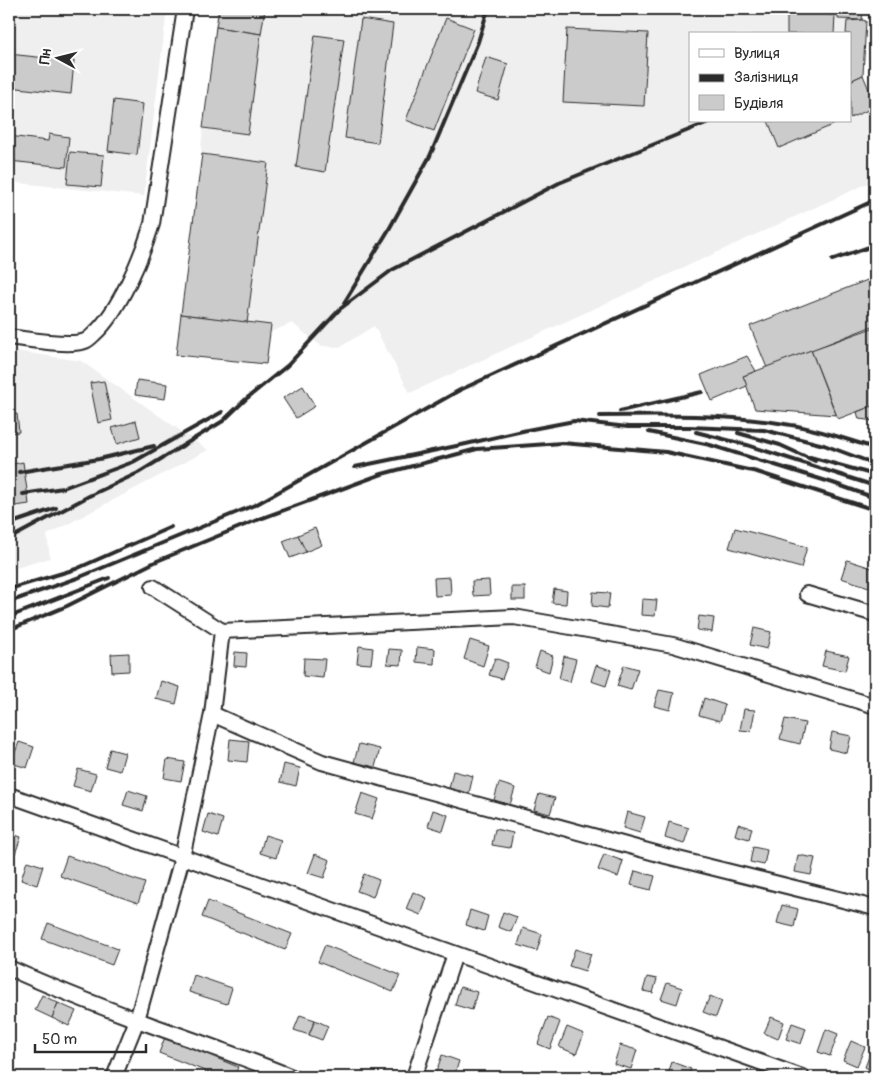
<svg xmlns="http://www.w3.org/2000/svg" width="884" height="1086" font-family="Pangolin,sans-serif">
  <rect width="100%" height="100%" fill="#fff"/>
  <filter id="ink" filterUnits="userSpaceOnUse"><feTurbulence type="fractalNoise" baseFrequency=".02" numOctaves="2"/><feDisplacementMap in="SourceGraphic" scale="10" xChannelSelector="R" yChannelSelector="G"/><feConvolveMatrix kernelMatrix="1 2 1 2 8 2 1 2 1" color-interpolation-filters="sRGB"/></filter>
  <g filter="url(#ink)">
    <g fill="#efefef" fill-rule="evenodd">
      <path d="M9 9H167L144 196 9 182Z"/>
      <path d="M217 9H863V75L875 103V180L410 393 374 326 340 347 321 346 292 323 269 333 266 364 176 355 202 154 201 147ZM690 34H850V121H690Z"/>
      <path d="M9 350 81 361 208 450 47 535 50 558 9 570Z"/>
    </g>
    <g fill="#cbcbcb" stroke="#2b2b2b">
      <path d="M219 9H265L261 34 216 27Z"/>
      <path d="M721 9H757V11Z"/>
      <path d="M762 9H818V14L762 12Z"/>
      <path d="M838 9H863L862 20 838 19Z"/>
      <rect x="869" y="9" width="6" height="8"/>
      <path d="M787 13 835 15 834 34H787Z"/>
      <path d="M446 18 474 29 434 131 406 120Z"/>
      <path d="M361 19 393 24 378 143 345 138Z"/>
      <path d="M862 20 866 21 863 75 850 81V34H846L847 21Z"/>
      <path d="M216 27 261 34 248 134 203 128Z"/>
      <path d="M567 29 648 33 644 106 563 102Z"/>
      <path d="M315 35 344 39 325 172 296 167Z"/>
      <path d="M9 54 74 61 71 94 9 87Z"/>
      <path d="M486 57 508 64 498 100 475 93Z"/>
      <path d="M863 75 875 104V107L850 118V81Z"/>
      <path d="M114 100 143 104 137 155 108 151Z"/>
      <path d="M768 121H842L779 148Z"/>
      <path d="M49 134 69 137 66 167 9 161V136L48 141Z"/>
      <path d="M70 152 104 155 101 187 67 184Z"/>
      <path d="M202 154 268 163 247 323 181 314Z"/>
      <path d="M875 277V325L767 368 750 326Z"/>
      <path d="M181 314 271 325 266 364 176 355Z"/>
      <path d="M875 327V405L838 419 811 350Z"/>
      <path d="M811 350 836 415 755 409 743 376Z"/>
      <path d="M747 356 756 371 743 376 747 386 712 401 701 375Z"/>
      <path d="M137 380 167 384 165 399 135 395Z"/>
      <path d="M104 381 112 420 98 423 90 383Z"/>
      <path d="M303 386 315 406 296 418 283 398Z"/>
      <path d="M875 405V421L859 419 857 412Z"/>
      <path d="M17 414 19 432 9 433V415Z"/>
      <path d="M136 421 140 437 117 444 112 428Z"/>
      <path d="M23 462 29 504 9 507V465Z"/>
      <path d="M315 528 322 545 305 552 298 535Z"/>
      <path d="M735 528 807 547 801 568 729 548Z"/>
      <path d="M298 535 306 552 290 558 283 541Z"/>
      <path d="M847 560 875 569V589L841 578Z"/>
      <path d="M450 577 451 595 435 596 434 578Z"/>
      <path d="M489 580 490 595 473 596 472 581Z"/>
      <rect x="512" y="587" width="13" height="13"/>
      <path d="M554 589 567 591 566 604 552 603Z"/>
      <path d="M593 592 610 593 608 608 592 606Z"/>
      <path d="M642 599 657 600 655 616 641 615Z"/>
      <path d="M699 616 714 618 712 632 697 630Z"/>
      <path d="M754 628 771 632 767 649 750 645Z"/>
      <path d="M470 640 489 646 483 666 464 659Z"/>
      <path d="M359 646 373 648 371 664 357 663Z"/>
      <path d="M417 647 435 649 434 664 416 662Z"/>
      <path d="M389 649 402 650 401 665 387 664Z"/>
      <path d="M540 651 553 656 549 672 535 667Z"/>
      <path d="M826 651 849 656 845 671 822 666Z"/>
      <path d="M235 652 247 653 246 667 234 666Z"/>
      <path d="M129 653V671L112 672 111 654Z"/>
      <path d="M564 656 576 659 570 682 559 679Z"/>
      <path d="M304 658 325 659 323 678 303 676Z"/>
      <path d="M495 658 508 663 502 679 489 675Z"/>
      <path d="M596 665 611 670 606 686 591 681Z"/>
      <path d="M624 665 638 669 631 690 617 686Z"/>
      <path d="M161 681 180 687 176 704 156 699Z"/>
      <path d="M659 690 674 693 670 710 654 706Z"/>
      <path d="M704 698 725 705 720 721 699 715Z"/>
      <path d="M744 709 755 710 751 731 740 730Z"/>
      <path d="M785 719 805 723 800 744 780 739Z"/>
      <path d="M832 732 851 736 847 753 829 749Z"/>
      <path d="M230 739 249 741 247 762 228 760Z"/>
      <path d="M19 742 34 747 27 768 11 763Z"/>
      <path d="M359 744 380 749 375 767 354 762Z"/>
      <path d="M110 749 125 753 120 771 105 767Z"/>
      <path d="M167 759 185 762 181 781 164 778Z"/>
      <path d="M284 764 300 768 296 786 280 782Z"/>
      <path d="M78 769 96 774 91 791 73 786Z"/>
      <path d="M453 771 473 776 469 793 449 789Z"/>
      <path d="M499 783 515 788 510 805 494 800Z"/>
      <path d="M128 790 147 796 143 811 123 805Z"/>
      <path d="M362 793 379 799 372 819 355 814Z"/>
      <path d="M539 794 555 798 550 814 534 810Z"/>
      <path d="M433 810 448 815 443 831 428 826Z"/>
      <path d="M627 812 645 817 640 833 623 828Z"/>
      <path d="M208 814 223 819 218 837 203 832Z"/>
      <path d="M669 822 689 828 684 844 665 838Z"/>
      <path d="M738 824 752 828 749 839 735 835Z"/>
      <path d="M495 829 513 833 510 848 492 845Z"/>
      <path d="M9 833 21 837 15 854 9 852Z"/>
      <path d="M265 835 281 840 276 858 260 853Z"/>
      <path d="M753 847 767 850 764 865 750 862Z"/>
      <path d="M315 854 330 860 324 878 308 873Z"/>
      <path d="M604 854 623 861 618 877 598 870Z"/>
      <path d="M798 855 815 858 811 875 795 872Z"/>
      <path d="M67 856 145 883 138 903 60 876Z"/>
      <path d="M27 861 43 866 37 885 21 880Z"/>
      <path d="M635 871 655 876 651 890 631 885Z"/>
      <path d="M364 874 379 880 373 897 357 891Z"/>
      <path d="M413 892 427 898 421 915 406 909Z"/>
      <path d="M208 901 292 934 285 950 202 917Z"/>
      <path d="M782 905 798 909 794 927 777 923Z"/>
      <path d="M470 910 488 916 484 931 466 925Z"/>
      <path d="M503 912 517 917 511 932 498 927Z"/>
      <path d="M48 923 118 949 112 965 42 939Z"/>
      <path d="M523 928 542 934 537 951 518 945Z"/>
      <path d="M325 945 400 975 393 992 318 962Z"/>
      <path d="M575 949 591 954 585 971 569 966Z"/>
      <path d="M194 975 232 988 227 1004 189 992Z"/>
      <path d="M647 977 657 979 653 993 643 991Z"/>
      <path d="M667 983 682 988 677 1004 661 999Z"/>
      <path d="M460 987 477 992 472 1010 455 1005Z"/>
      <path d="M42 995 58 1003 52 1018 35 1010Z"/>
      <path d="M710 996 722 1001 716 1017 703 1012Z"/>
      <path d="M58 1003 76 1011 69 1026 52 1018Z"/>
      <path d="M300 1015 315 1020 309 1035 294 1030Z"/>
      <path d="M548 1017 560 1022 550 1049 538 1044Z"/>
      <path d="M771 1017 784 1022 778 1039 764 1033Z"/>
      <path d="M315 1020 328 1026 322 1040 309 1035Z"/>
      <path d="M792 1023 806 1028 801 1044 786 1039Z"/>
      <path d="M567 1027 584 1034 576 1054 559 1047Z"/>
      <path d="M826 1029 838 1034 830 1056 818 1052Z"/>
      <path d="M165 1037 238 1067 234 1077H220L159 1053Z"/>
      <path d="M851 1041 865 1047 857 1066 843 1060Z"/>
      <path d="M620 1045 637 1050 631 1069 614 1064Z"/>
      <path d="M872 1049 875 1050V1072L865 1067Z"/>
      <path d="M442 1055 459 1061 454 1077H442L435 1075Z"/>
      <path d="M672 1062 691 1069 688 1077H667Z"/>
    </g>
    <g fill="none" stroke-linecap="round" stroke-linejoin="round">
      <defs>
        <g id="minor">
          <path d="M9 337C27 339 68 347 85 341 88 340 91 337 94 334 119 312 142 256 152 224L185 9"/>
          <path d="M153 587 222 631 514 617 673 645 875 706"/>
          <path d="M807 594 875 614"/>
          <path d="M212 714 322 762 666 856 875 908"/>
          <path d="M9 795 802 1077"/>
          <path d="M9 968C51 987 94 1004 137 1020 189 1039 241 1056 292 1077"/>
          <path d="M114 1077 137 1020 182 858 212 714 222 631"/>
          <path d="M414 1077 455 954"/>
        </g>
      </defs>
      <use href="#minor" stroke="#2b2b2b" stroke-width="18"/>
      <use href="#minor" stroke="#fff" stroke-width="14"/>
      <g stroke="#2b2b2b" stroke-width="4">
        <path d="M832 260 875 245"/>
        <path d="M344 303 388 231 430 156 478 42 488 9"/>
        <path d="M620 411 702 392"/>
        <path d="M600 416C663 415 728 414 791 425 819 429 847 440 875 448"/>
        <path d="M649 432 710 445 833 483 875 498"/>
        <path d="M696 432 747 445 875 486"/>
        <path d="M738 433 780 445 815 461"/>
        <path d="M810 457 875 475"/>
        <path d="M355 467 466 444 527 430 574 421 628 427H689L764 430 824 445 875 464"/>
        <path d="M19 472 99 459 154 446"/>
        <path d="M23 494 63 488 133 462 222 412"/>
        <path d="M9 524 56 508"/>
        <path d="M9 539 89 496 138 473 223 421 246 399 288 365 340 309 392 270 559 183 711 121"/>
        <path d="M9 589 76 569 171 527"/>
        <path d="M9 602 80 577 257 504 460 390 875 200"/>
        <path d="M9 617 109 578"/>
        <path d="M9 630 67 606 157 561 257 520 382 474 477 449 562 443 666 452 757 472 875 510"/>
      </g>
    </g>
  </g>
  <rect width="884" height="1086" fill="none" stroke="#fff" stroke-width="30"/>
  <rect x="15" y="15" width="854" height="1056" fill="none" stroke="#2b2b2b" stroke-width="2" filter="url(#ink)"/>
  <rect x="689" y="32" width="162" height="90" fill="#ffffff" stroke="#aaaaaa"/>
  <rect x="699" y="49" width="25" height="8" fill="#ffffff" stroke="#aaaaaa"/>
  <text x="734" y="58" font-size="15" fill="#2b2b2b">Вулиця</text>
  <rect x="699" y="74" width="25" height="8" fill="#2b2b2b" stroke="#aaaaaa"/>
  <text x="734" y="82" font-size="15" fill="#2b2b2b">Залізниця</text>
  <rect x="699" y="95" width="25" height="15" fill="#cbcbcb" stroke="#aaaaaa"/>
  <text x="734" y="108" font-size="15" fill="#2b2b2b">Будівля</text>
  <g transform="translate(58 58) rotate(277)" stroke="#ffffff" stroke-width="4" paint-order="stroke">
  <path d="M0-4L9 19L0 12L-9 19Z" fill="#2b2b2b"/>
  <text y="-8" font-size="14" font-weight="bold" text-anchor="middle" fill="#2b2b2b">Пн</text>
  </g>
  <path d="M35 1044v8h111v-8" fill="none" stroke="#2b2b2b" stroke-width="2.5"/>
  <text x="42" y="1044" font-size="15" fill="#2b2b2b" stroke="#ffffff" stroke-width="4" paint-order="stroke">50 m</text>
</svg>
